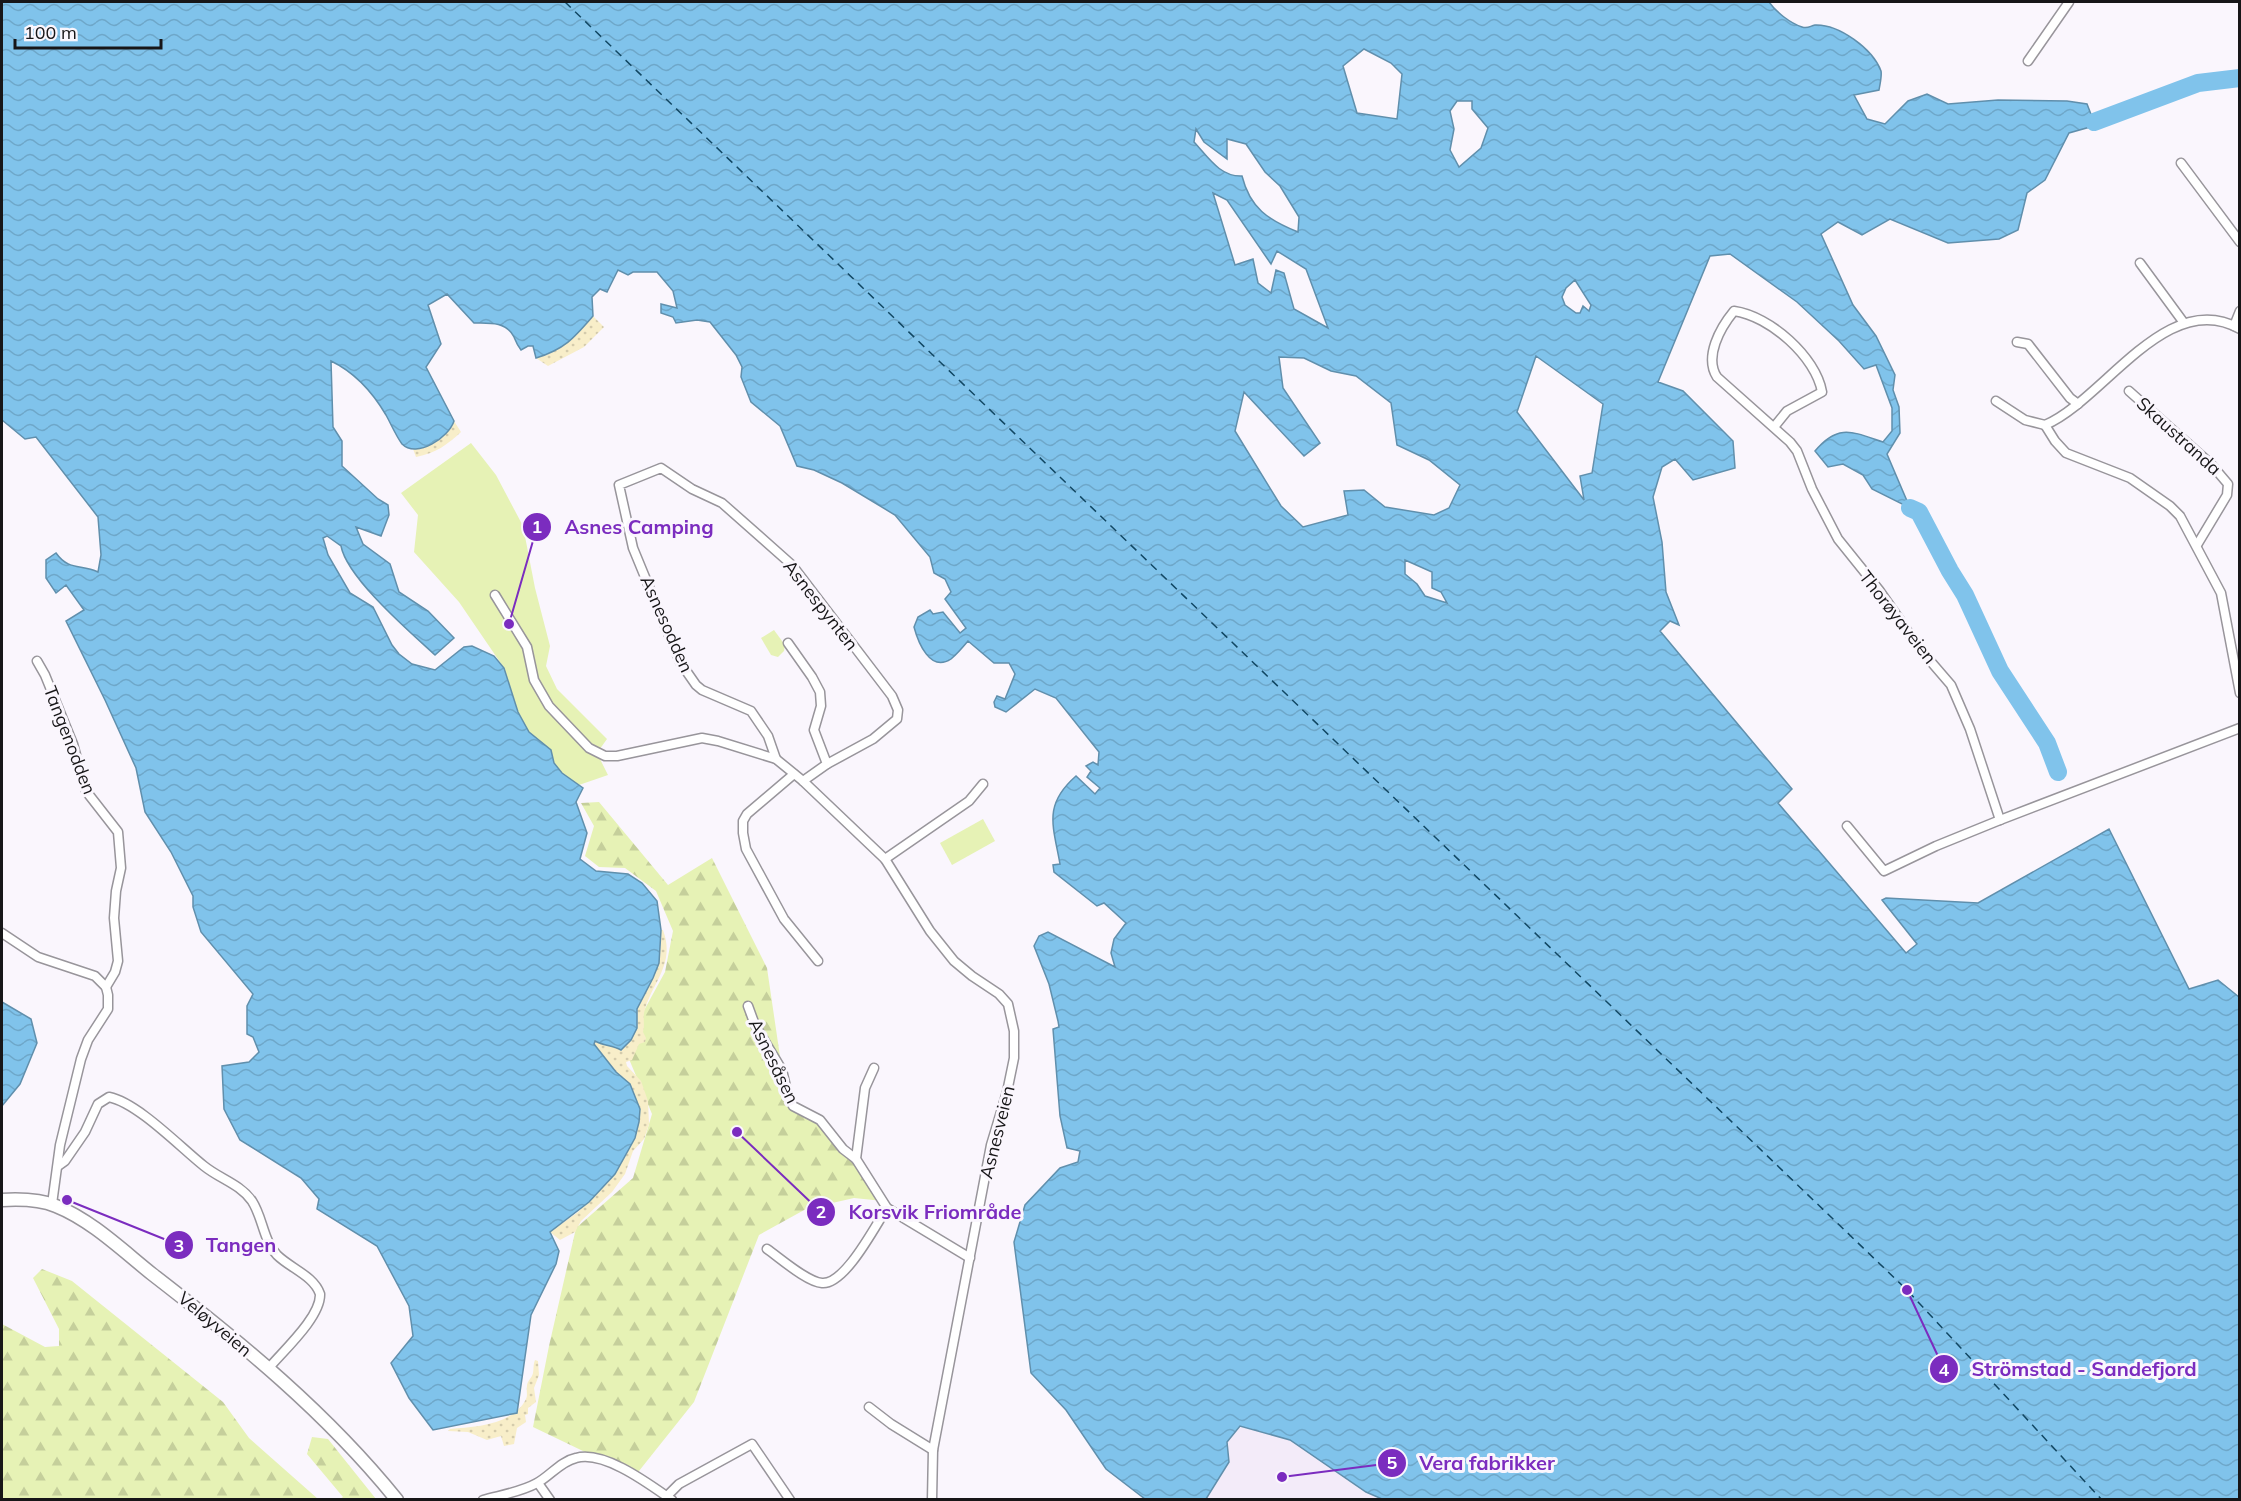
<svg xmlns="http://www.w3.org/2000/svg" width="2241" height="1501" font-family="Mulish,sans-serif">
  <defs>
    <pattern id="forest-firs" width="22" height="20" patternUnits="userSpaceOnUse" patternTransform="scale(1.5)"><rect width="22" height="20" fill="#e6f2b5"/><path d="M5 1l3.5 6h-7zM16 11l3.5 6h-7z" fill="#c5cf9b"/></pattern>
    <pattern id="sand-dots" width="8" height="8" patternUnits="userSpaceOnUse" patternTransform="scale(1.5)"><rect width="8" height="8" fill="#f8eec9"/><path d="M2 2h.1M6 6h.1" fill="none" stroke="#d4cbac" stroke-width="1.8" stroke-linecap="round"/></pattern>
    <pattern id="water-waves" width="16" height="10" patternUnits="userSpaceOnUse" patternTransform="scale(1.5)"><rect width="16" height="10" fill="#80c3eb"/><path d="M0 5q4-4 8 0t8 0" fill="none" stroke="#6ea7c9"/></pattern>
  </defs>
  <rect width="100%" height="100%" fill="#faf6fd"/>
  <path fill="#f3ebf9" d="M1240 1426 1290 1440 1366 1492 1382 1499 1206 1500 1229 1462 1227 1442Z"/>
  <g fill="url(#forest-firs)">
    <path d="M599 802 668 885 712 858 767 968 782 1070 797 1109 816 1117 856 1159 883 1201 854 1198 806 1209 759 1235 694 1402 635 1476 533 1427 549 1346 576 1228 633 1178 652 1114 624 1047 665 972 673 931 656 891 625 868 599 867 585 856 594 826 581 803Z"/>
    <path d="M42 1269 72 1281 223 1402 249 1438 318 1499H2V1324L45 1347 59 1346V1329L33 1278Z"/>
    <path d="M312 1437 328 1439 376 1499H340L343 1497 307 1454Z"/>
  </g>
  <g fill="url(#sand-dots)">
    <path d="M593 316 604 327 584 347 548 366 536 358C565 349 574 338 593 316Z"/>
    <path d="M454 421 461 432C447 445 436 453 416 457L413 449C429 446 449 437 454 421Z"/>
    <path d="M661 930H663C676 965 651 983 644 1013 643 1020 645 1026 643 1032L646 1038 645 1042 639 1044 632 1060 626 1062 627 1066 641 1081 648 1101 649 1124 644 1139 633 1151 625 1174 612 1192 581 1221 575 1232 560 1240 550 1232 578 1212 615 1174 626 1155 635 1138 630 1084 616 1072 594 1045V1041C611 1050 623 1038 637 1028V1009L653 978 659 963Z"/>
    <path d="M535 1360 538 1361 539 1375 534 1388 536 1402 528 1408V1414L525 1415 526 1422 517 1428 514 1444 504 1446 501 1436 487 1440 468 1432 448 1431 450 1429C476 1427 513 1425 526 1399 528 1395 526 1390 527 1386 527 1381 532 1378 533 1373 534 1368 533 1365 535 1360Z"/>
  </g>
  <g fill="#e6f2b5">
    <path d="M471 443 496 475 523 526 535 588 550 646 546 666 557 689 607 739 597 753 608 775 579 785 562 773 554 763 551 750 529 732 518 712 504 668 459 602 414 552 418 515 401 493Z"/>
    <path d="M774 630 785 645 784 651 778 657 771 655 761 638Z"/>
    <path d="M983 819 995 841 952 865 940 843Z"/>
  </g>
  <g fill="url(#water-waves)" stroke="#608fac" stroke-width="1.5" fill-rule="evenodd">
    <path d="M2 2H1769C1776 12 1790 23 1802 27 1808 29 1810 26 1815 25 1839 24 1873 49 1881 71 1882 76 1880 84 1879 90L1854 95 1867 119 1885 124 1908 101 1927 94 1948 104 1998 100 2067 101 2087 104 2094 122 2090 127 2069 133 2045 180 2027 193 2018 230 1999 239 1948 243 1890 219 1862 235 1838 222 1821 234 1853 305 1876 336 1895 375 1893 390 1899 407 1900 433 1887 454 1910 508 1872 489 1863 475 1843 464 1828 467 1815 451C1838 423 1853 432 1883 442L1892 431V408L1876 365 1864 369 1839 341 1797 302 1730 254 1710 256 1658 382 1683 391 1733 441 1735 468 1693 480 1675 459 1662 467 1653 497 1662 542 1666 592 1679 625 1670 621 1660 631 1792 789 1778 803 1906 953 1917 944 1882 900 1886 898 1978 903 2109 829 2189 989 2218 980 2239 997V1499H1382L1366 1492 1290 1440 1240 1426 1227 1442 1229 1462 1206 1499H1145L1106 1469 1066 1410 1031 1373 1014 1242 1025 1205 1060 1168 1078 1162 1080 1151 1067 1148 1060 1116 1053 1029 1059 1027 1058 1021 1049 984 1034 946 1039 936 1048 932 1115 967 1111 953 1114 939 1126 923 1104 903 1097 906 1054 872 1053 865 1060 864C1053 825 1043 805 1076 776L1095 794 1100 788 1087 777 1091 771 1086 766 1093 762 1098 765 1099 752 1056 698 1035 689 1006 712 995 707 994 702 997 696 1005 699 1015 674 1009 663H994L968 641C963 647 957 654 951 659 930 673 918 642 914 627L918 617 930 610 933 614 943 612 960 633 966 628 945 599 951 592 945 579 934 573 930 557 895 515 842 483 814 470 797 466 780 426 751 402 741 377 742 367 736 355 710 322 697 320 676 323 673 317 661 313V304L677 308 673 291 657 272H633L628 275 618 270 607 292 600 289 592 297 593 316C574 338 565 349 536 358L533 346H528L521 350C517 345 516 342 514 337 506 321 488 323 474 323L447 294 428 305 441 344 426 367 454 421C449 437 417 459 402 444 396 436 391 424 386 415 373 393 354 372 331 361L333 427 342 441V466L378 499 388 505 389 515 381 536 356 527 363 544 390 564 399 592 428 611 454 638 435 655C410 632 347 578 341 546L327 536 323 538 328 555 350 593 373 607 392 645 399 654 412 664 435 670 464 647 472 646 494 656 504 668 518 712 529 732 551 750 554 763 562 773 583 788 576 802 587 833 580 859 596 871 628 874 642 883 657 901 661 930 659 963 653 978 637 1009V1028L631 1040 621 1050C612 1045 604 1046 595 1041L594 1044 616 1072 630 1084 640 1109 639 1122 635 1138 615 1174 589 1202 550 1232 559 1251 556 1264 531 1315 517 1413 433 1430 409 1398 391 1363 413 1336 409 1306 377 1246 317 1209 319 1199 301 1178 240 1140 224 1109 222 1066 249 1062 259 1052 253 1037 247 1034V1006L253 994 201 932 193 907V896L171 852 145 812 136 768 105 700 66 621 84 610 66 585 56 593 46 578V560L56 553C69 571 80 564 98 572L101 555 98 517 36 437 25 439 2 420ZM1364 49 1391 63 1402 74 1397 119 1357 113 1343 66ZM1457 101H1472V109L1488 128 1481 148 1459 167 1450 150 1454 129 1450 111ZM1196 129 1204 142 1227 159V139L1246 144 1265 172 1280 186 1299 217 1298 232C1268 220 1250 208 1242 176 1220 177 1208 157 1194 142ZM1213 193 1227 200 1271 264 1277 251 1306 269 1328 328 1294 309 1284 273 1276 270 1271 293 1258 283 1253 259 1235 265ZM1575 280 1591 305 1589 311 1583 306 1580 313H1576L1565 305 1562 297 1566 288ZM1536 356 1603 404 1592 473 1580 476 1584 500 1517 412ZM1279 357 1304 358 1331 371 1356 376 1391 403 1397 445 1429 460 1460 485 1449 508 1434 515 1385 507 1364 490 1344 491 1348 515 1303 527 1281 506 1235 431 1244 392 1304 456 1320 443 1283 388ZM1405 560 1432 572V588L1441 592 1447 603 1425 596 1417 584 1405 574Z"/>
    <path d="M2 1002 31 1019 37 1043 20 1084 2 1106Z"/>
  </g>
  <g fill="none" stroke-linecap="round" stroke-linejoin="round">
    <g stroke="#80c3eb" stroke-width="18">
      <path d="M2094 122 2198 83 2240 78"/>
      <path d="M1910 508 1919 512 1950 571 1965 595 2000 671 2047 743 2058 772"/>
    </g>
    <path stroke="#114763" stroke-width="1.5" stroke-dasharray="8 6" stroke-linecap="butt" d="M565 2 1907 1290 2102 1500"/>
    <defs>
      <g id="minor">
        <path d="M2028 61 2069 2"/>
        <path d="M2181 163 2240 242"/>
        <path d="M2140 263 2184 323"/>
        <path d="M2234 326 2240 311"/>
        <path d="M2017 342 2028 344 2070 398 2078 404"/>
        <path d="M2129 391 2211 464 2228 484 2227 495 2197 545"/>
        <path d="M1996 401 2025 420 2045 425C2104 400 2167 287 2240 329"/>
        <path d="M2045 425 2055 441 2066 453 2130 478 2170 506 2180 516 2221 593 2240 693"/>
        <path d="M1774 427 1787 411 1822 392C1816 357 1770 316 1734 311 1720 328 1704 357 1717 377L1790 442 1797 451 1812 489 1838 539 1879 590 1920 649 1951 685 1970 729 2000 820"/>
        <path d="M495 595 527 647 534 680 549 706 589 748 605 756H617L702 738 718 741 776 759 803 781 885 859 930 931 954 961 972 976 999 994 1008 1004 1014 1031V1058L1007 1092 991 1145 933 1450 932 1500"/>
        <path d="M788 643 812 677 820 692 821 706 814 730 827 764 803 781"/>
        <path d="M37 661 45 675 73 744 86 791 118 832 121 868 116 891 114 918 118 961 115 972 106 987"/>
        <path d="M776 759 768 736 751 711 702 690 696 685 680 662 633 548 619 485 661 468 692 489 722 503 792 565 892 696 898 710 897 719 873 739 827 764"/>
        <path d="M794 774 747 814 743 821V833L746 849 784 919 818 961"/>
        <path d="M1847 826 1884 871 1936 846 2000 820 2240 728"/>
        <path d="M885 859 969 801 983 784"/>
        <path d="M2 933 38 957 95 976 106 987 108 995V1009L88 1040 81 1059 60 1145 52 1204"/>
        <path d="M748 1006 755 1025 782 1070 788 1095 793 1106 820 1120 843 1149 856 1159"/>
        <path d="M874 1068 865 1088 856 1159 887 1208 970 1258"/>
        <path d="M58 1166 65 1161 85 1132 98 1104 109 1097C138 1103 180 1147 204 1166 220 1179 240 1184 252 1201 263 1218 263 1240 277 1255 290 1268 314 1276 320 1294 321 1317 283 1351 268 1369"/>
        <path d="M767 1249C780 1258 807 1282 822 1283 845 1285 875 1226 887 1208"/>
        <path d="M869 1407 891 1424 933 1450"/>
        <path d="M538 1483 550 1500"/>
        <path d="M667 1496 679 1484 752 1444 790 1500"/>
        <path d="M483 1500C501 1495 521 1492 537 1483 550 1476 561 1461 576 1458 604 1450 649 1484 672 1500"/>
      </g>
      <path id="secondary" d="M2 1200C19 1199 39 1199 56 1206 91 1220 122 1250 152 1274 240 1342 327 1413 397 1500"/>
    </defs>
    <use href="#minor" stroke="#98959b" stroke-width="11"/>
    <use href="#secondary" stroke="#98959b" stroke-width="15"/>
    <use href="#minor" stroke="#fff" stroke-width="8"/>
    <use href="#secondary" stroke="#fff" stroke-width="12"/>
  </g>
  <g text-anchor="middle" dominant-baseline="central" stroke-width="6" stroke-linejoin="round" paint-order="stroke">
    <g font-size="18" fill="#171618" stroke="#faf6fd">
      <text transform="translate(2179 436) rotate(42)">Skaustranda</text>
      <text transform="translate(821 605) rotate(52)">Asnespynten</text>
      <text transform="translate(1898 617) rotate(52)">Thorøyaveien</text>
      <text transform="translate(667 624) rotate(66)">Asnesodden</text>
      <text transform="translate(70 740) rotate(69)">Tangenodden</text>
      <text transform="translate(774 1061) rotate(64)">Asnesåsen</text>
      <text transform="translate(997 1132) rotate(-76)">Asnesveien</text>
      <text transform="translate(215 1324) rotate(40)">Veløyveien</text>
    </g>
  </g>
  <path fill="none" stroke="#7b2cbf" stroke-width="2" d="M509 624L537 527M737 1132L821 1212M67 1200L179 1245M1907 1290L1944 1369M1282 1477L1392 1463"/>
  <g fill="#7b2cbf" stroke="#faf6fd" stroke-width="2">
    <circle cx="509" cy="624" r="6"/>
    <circle cx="737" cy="1132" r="6"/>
    <circle cx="67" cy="1200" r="6"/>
    <circle cx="1907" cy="1290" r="6"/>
    <circle cx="1282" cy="1477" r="6"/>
    <circle cx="537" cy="527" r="15"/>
    <circle cx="821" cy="1212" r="15"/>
    <circle cx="179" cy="1245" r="15"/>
    <circle cx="1944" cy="1369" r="15"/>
    <circle cx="1392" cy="1463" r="15"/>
  </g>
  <g font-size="18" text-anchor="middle" font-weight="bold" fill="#fff">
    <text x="537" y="533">1</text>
    <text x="821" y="1218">2</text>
    <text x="179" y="1252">3</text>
    <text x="1944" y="1376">4</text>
    <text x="1392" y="1469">5</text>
  </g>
  <g font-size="20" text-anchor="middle" font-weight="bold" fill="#7b2cbf" stroke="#faf6fd" stroke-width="6" stroke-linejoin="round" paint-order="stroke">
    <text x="639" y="534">Asnes Camping</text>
    <text x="935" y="1219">Korsvik Friområde</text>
    <text x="241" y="1252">Tangen</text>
    <text x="2084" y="1376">Strömstad - Sandefjord</text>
    <text x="1487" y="1470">Vera fabrikker</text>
  </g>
  <rect width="2241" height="1501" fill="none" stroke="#171618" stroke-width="6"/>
  <path d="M15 39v9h146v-9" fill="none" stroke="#171618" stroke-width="3"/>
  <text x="24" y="39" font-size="18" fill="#171618" stroke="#faf6fd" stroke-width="4.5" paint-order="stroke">100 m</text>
</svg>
